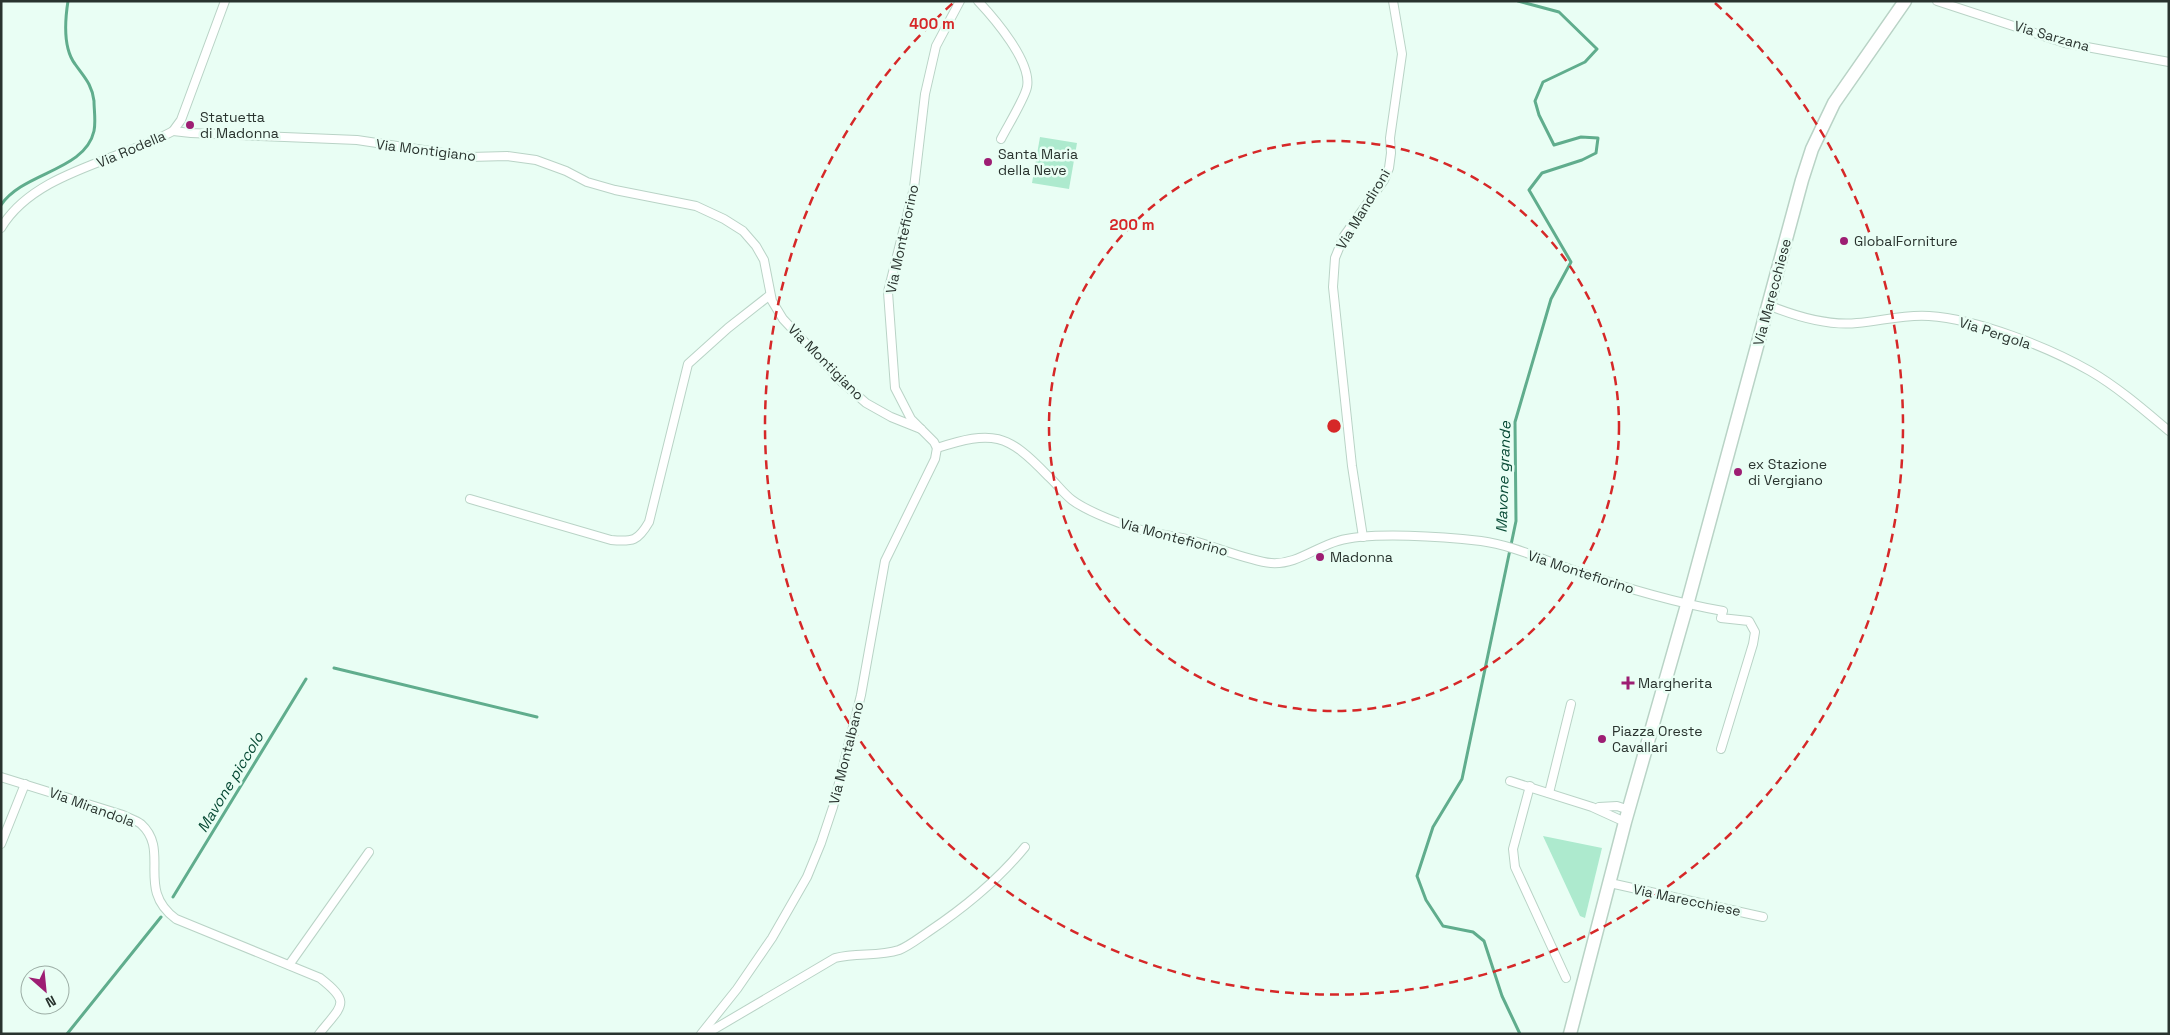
<svg xmlns="http://www.w3.org/2000/svg" width="2170" height="1035" font-family="'Space Grotesk',sans-serif">
  <rect width="100%" height="100%" fill="#e9fef4"/>
  <g fill="#adeace">
    <path d="M1040 137 1077 143 1069 189 1032 183Z"/>
    <path d="M1543 836 1602 848 1585 918 1580 916Z"/>
  </g>
  <g fill="none" stroke-linecap="round" stroke-linejoin="round">
    <g stroke="#60ad8d" stroke-width="3">
      <path d="M1518 1 1559 12 1597 49 1585 62 1543 82 1535 101 1539 115 1554 145 1581 137 1598 138 1596 153 1582 160 1542 173 1529 190 1571 262 1551 299 1515 422 1516 521 1462 779 1433 827 1417 876 1426 900 1443 926 1473 932 1484 941 1502 996 1520 1034"/>
      <path d="M1 205C23 172 85 171 94 131 96 122 94 110 94 101 92 84 84 77 75 64 63 48 65 20 68 1"/>
      <path d="M334 668 537 717"/>
      <path d="M173 897 306 679"/>
      <path d="M67 1034 161 917"/>
    </g>
    <defs>
      <g id="street">
        <path d="M978 1C994 18 1032 62 1027 87 1025 98 1007 127 1001 139"/>
        <path d="M1937 1 2065 43 2169 62"/>
        <path d="M173 131 191 133 357 140 470 157 507 156 536 160 566 171 587 182 615 190 696 206 724 219 743 231 756 246 764 260 772 301 783 319 843 383 866 403 891 417 921 429"/>
        <path d="M1 228C34 172 119 161 173 131L181 120 225 1"/>
        <path d="M1768 305C1795 316 1828 326 1857 323 1881 321 1905 314 1929 316 1977 319 2048 347 2090 371 2119 388 2144 410 2169 431"/>
        <path d="M937 448C993 430 1007 433 1048 476 1056 483 1063 493 1072 500 1088 512 1125 526 1145 531 1161 535 1178 536 1194 541 1216 547 1250 561 1271 563 1296 565 1316 547 1338 541 1371 531 1446 537 1481 541 1512 545 1543 560 1573 570 1622 587 1671 602 1723 611L1721 618 1749 621 1755 632 1753 644 1721 749"/>
        <path d="M937 448 934 442 911 419 895 388 888 292 914 188 925 94 936 46 960 1"/>
        <path d="M470 499 611 540C633 542 638 541 649 522L688 364 728 328 770 295"/>
        <path d="M1363 537 1352 466 1333 287 1335 258 1344 236 1384 180 1389 168 1391 153 1390 138 1402 54 1393 1"/>
        <path d="M1 777 123 815C128 818 136 820 141 824 171 851 135 889 176 919L320 978C352 1003 342 1005 319 1034"/>
        <path d="M1510 781 1592 807 1625 822"/>
        <path d="M1530 786 1513 849 1515 867 1566 978"/>
        <path d="M1549 793 1571 704"/>
        <path d="M1599 807 1617 806 1629 810"/>
        <path d="M1 844 25 784"/>
        <path d="M1610 883 1763 917"/>
        <path d="M289 965 369 852"/>
        <path d="M701 1034 737 989 772 938 807 877 821 843 833 807 861 695 885 561 935 459 937 448"/>
        <path d="M706 1034 835 958C857 952 878 957 899 950 909 946 919 938 928 932 964 908 998 880 1025 847"/>
      </g>
      <path id="primary" d="M1570 1034 1625 822 1687 605 1802 180 1812 149 1834 103 1905 1"/>
    </defs>
    <use href="#street" stroke="#b9d3c6" stroke-width="10"/>
    <use href="#primary" stroke="#b9d3c6" stroke-width="15"/>
    <use href="#street" stroke="#fff" stroke-width="8"/>
    <use href="#primary" stroke="#fff" stroke-width="12"/>
  </g>
  <g fill="none" stroke="#d62828" stroke-width="2.5" stroke-dasharray="9 6">
    <circle cx="1334" cy="426" r="285"/>
    <path d="M1715 3A569 569 0 1 1 953 3"/>
  </g>
  <g fill="#9d1e73" stroke="#e9fef4" stroke-width="2">
    <circle cx="190" cy="125" r="5"/>
    <circle cx="988" cy="162" r="5"/>
    <circle cx="1844" cy="241" r="5"/>
    <circle cx="1738" cy="472" r="5"/>
    <circle cx="1320" cy="557" r="5"/>
    <path d="M1625.5 675.5h5v5h5v5h-5v5h-5v-5h-5v-5h5z"/>
    <circle cx="1602" cy="739" r="5"/>
  </g>
  <g text-anchor="middle" dominant-baseline="central" stroke-width="5" stroke-linejoin="round" paint-order="stroke">
    <g font-size="14" fill="#29332e" stroke="#e9fef4">
      <text transform="translate(2052 36) rotate(16)">Via Sarzana</text>
      <text transform="translate(131 149) rotate(-23)">Via Rodella</text>
      <text transform="translate(426 150) rotate(7)">Via Montigiano</text>
      <text transform="translate(1363 209) rotate(-59)">Via Mandironi</text>
      <text transform="translate(902 239) rotate(-78)">Via Montefiorino</text>
      <text transform="translate(1772 292) rotate(-75)">Via Marecchiese</text>
      <text transform="translate(1995 333) rotate(18)">Via Pergola</text>
      <text transform="translate(826 362) rotate(45)">Via Montigiano</text>
      <text transform="translate(1174 537) rotate(15)">Via Montefiorino</text>
      <text transform="translate(1581 572) rotate(18)">Via Montefiorino</text>
      <text transform="translate(846 753) rotate(-76)">Via Montalbano</text>
      <text transform="translate(92 807) rotate(20)">Via Mirandola</text>
      <text transform="translate(1687 900) rotate(12)">Via Marecchiese</text>
    </g>
    <g font-size="14" fill="#29332e" stroke="#e9fef4" text-anchor="start">
      <text x="200" y="117">Statuetta<tspan x="200" dy="16">di Madonna</tspan></text>
      <text x="998" y="154">Santa Maria<tspan x="998" dy="16">della Neve</tspan></text>
      <text x="1854" y="241">GlobalForniture</text>
      <text x="1748" y="464">ex Stazione<tspan x="1748" dy="16">di Vergiano</tspan></text>
      <text x="1330" y="557">Madonna</text>
      <text x="1638" y="683">Margherita</text>
      <text x="1612" y="731">Piazza Oreste<tspan x="1612" dy="16">Cavallari</tspan></text>
    </g>
    <g font-size="15" font-style="italic" fill="#084a35" stroke="#e9fef4">
      <text transform="translate(1503 477) rotate(-88)">Mavone grande</text>
      <text transform="translate(230 782) rotate(-59)">Mavone piccolo</text>
    </g>
  </g>
  <circle cx="1334" cy="426" r="8" fill="#d62828" stroke="#e9fef4" stroke-width="2.5"/>
  <g font-size="15" text-anchor="middle" font-weight="bold" fill="#d62828" stroke="#e9fef4" stroke-width="5" stroke-linejoin="round" paint-order="stroke">
    <text x="932" y="29">400 m</text>
    <text x="1132" y="230">200 m</text>
  </g>
  <rect width="2170" height="1035" fill="none" stroke="#29332e" stroke-width="5"/>
  <g transform="translate(45 990) rotate(153)"><circle r="24" fill="#e9fef4" stroke="#9cada5"/>
  <path d="M0-4L9 19L0 12L-9 19Z" fill="#9d1e73"/>
  <text y="-8" font-size="14" font-weight="bold" text-anchor="middle" fill="#29332e">N</text>
  </g>
</svg>
